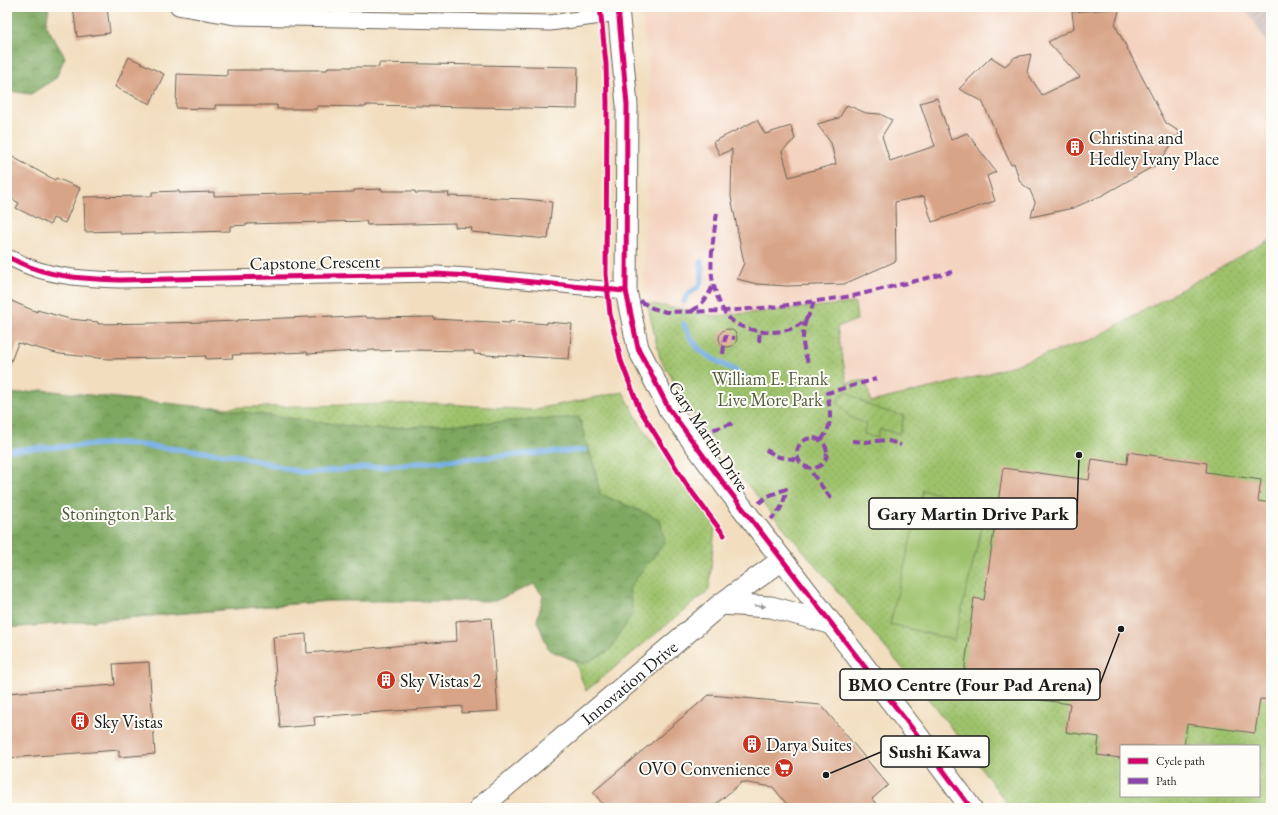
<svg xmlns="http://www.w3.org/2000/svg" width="1278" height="815" font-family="'EB Garamond',serif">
  <defs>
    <pattern id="industrial-furrows" width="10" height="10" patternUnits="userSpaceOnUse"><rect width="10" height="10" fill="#d0c0bc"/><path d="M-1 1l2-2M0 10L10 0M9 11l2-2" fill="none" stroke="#b2a4a1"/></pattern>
    <pattern id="grass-dots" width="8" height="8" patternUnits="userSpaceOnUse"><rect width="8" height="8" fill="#9ec26c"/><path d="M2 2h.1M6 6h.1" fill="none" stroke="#88a65d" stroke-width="1.8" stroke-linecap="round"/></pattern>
    <pattern id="forest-crowns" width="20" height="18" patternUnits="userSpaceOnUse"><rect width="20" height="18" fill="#7ea860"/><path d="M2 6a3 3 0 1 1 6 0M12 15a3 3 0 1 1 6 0" fill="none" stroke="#66884e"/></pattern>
    <pattern id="garden-furrows" width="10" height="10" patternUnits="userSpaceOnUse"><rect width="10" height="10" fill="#9ec26c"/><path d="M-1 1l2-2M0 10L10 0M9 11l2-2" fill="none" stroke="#88a65d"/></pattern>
  </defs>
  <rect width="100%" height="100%" fill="#fdfcf7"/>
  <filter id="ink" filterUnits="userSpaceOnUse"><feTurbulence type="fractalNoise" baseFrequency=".025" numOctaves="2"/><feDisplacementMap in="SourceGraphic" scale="8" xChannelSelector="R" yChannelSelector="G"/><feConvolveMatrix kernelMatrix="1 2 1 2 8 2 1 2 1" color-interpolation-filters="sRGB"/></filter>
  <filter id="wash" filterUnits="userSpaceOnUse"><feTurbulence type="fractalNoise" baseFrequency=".012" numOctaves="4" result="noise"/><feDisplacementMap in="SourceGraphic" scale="16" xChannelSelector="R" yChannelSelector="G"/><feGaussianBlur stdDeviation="0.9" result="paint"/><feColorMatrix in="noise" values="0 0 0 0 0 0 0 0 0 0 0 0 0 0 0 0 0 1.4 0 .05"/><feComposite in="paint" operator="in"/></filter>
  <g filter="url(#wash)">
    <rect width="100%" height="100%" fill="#f2debf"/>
    <path fill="#f4d3c0" d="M641 7H1245L1271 50V239L1095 338 984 375 871 403 847 384 837 327 857 320 855 303 716 316 647 303 644 274V242L650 141V100L648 63Z"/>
    <path fill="url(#industrial-furrows)" d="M1245 7H1271V50Z"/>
    <g fill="url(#grass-dots)" stroke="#5d6f44" fill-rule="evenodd">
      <path d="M1271 239V808H1010L961 740 926 696 740 476 691 411 660 358 647 303 716 316 855 303 857 320 837 327 847 383 866 380 871 402 984 375 1095 338ZM1121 746H1259V796H1121Z"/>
      <path d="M623 392 643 429 715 526 709 590 586 691 545 581 534 584 7 628V409L213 408 435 403 531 410Z"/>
    </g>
    <g fill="url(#forest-crowns)" stroke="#4d623e">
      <path d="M7 7H49L46 25 65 57 56 78 31 94 7 91Z"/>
      <path d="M42 390 213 408 373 429 579 417 595 469 600 494 660 519 665 542 629 588 633 613 609 651 583 664 549 650 537 621 543 596 534 584 495 601H326L7 628V395Z"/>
    </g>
    <path fill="url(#garden-furrows)" stroke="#5d6f44" d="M846 391C866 406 880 410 904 416L900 434 880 429 877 438 864 434 866 424 850 417 837 401Z"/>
    <path fill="#9ec26c" stroke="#5d6f44" d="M923 490 987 506 954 640 890 624Z"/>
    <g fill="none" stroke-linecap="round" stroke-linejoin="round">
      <g stroke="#76aee6" stroke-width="5.5">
        <path d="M684 302C687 292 690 294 697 288 704 281 702 270 701 262"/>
        <path d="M684 324 690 337 699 349 711 358 736 371 747 380"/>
        <path d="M7 450 121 443 239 456 304 473 525 454 585 450"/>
      </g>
    </g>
    <g id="blocks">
      <g fill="#d8a488">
        <path d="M73 7H107L110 33 77 37Z"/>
        <path d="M1120 8 1115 25 1166 123 1180 132 1159 163 1103 195 1073 208 1031 217 1035 202 1030 190 1020 182 1014 163 1011 165 982 101 959 89 991 57 1005 66 1015 57 1031 54 1027 72 1042 95 1080 77 1048 42 1074 28 1072 12Z"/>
        <path d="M129 57 164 74 150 104 115 87Z"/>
        <path d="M379 63 578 67 577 109 366 105V107L317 106V109H277V105H215V109L176 108 177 74 227 76V70H327L328 67H379Z"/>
        <path d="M937 98 951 140 967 133 996 172 987 176 995 201 932 222 924 196 895 202 896 261 844 284 787 286 757 284 737 279 744 263 731 197 732 149 720 155 713 142 757 120 765 134 791 126 795 139 782 151 789 177 836 164 831 143 817 124 839 118 847 105 866 113 880 114 892 120 882 136 890 161 935 146 920 103Z"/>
        <path d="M7 154 55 180 56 178 80 188 65 223 53 218 50 225 16 208 19 203 7 196Z"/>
        <path d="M382 189V191H415V193H449L448 196 525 199 552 202 548 239 471 232 472 228 455 227V223L367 225 366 221 247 224V225L230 226V231L120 234V231L85 232 84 197 152 196V192L179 191V193L214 192V196L246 195 354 192V190Z"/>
        <path d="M7 299 37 312V310L70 319 98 322V324L212 322 238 321V320L332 316V318L366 316 367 318 434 317V319L510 323V321L547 324V322L572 324 569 359 535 357 499 355V356L474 354V351L408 350 375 351V350L307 354V352L232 355 233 358 206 359V356L166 357V358L108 359 60 354 18 343 8 369Z"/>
        <circle cx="728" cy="338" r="9"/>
        <path d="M1128 452 1207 463 1206 472 1261 480 1258 501 1271 503V700L1260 699 1255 733 1187 724 1184 746H1121V758L1097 755 1099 737 1066 732 1070 704 980 691 982 675 964 673 974 598 984 600 1003 468 1089 480 1092 459 1127 464Z"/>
        <path d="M491 618 498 711 462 713V706L314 717 315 725 280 728 273 637 306 634 307 653 457 641 456 621Z"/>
        <path d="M149 662 155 754 119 757V750L7 758V693L115 685 113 664Z"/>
        <path d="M709 695 821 705 888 785 872 799 880 808H790L773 787 742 782 711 808H606L593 792Z"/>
      </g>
    </g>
  </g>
  <g filter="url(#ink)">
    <use href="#blocks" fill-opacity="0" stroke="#676055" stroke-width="1"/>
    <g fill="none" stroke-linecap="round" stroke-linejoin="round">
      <defs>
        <g id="street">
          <path d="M178 7 236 17 550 23 601 16 619 11"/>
          <path d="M7 257C15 260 22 264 30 267 59 278 90 279 120 280L437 274C500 277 563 286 626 291"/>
        </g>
        <g id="secondary">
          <path d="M618 7 627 105 626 291 638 348 669 409 727 488 918 736 971 808"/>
          <path d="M721 604 771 607 830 623"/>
          <path id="s1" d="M480 808 721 604 782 560"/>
        </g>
      </defs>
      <use href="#street" stroke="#676055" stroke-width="17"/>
      <use href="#secondary" stroke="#676055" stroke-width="23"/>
      <use href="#street" stroke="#fff" stroke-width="15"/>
      <use href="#secondary" stroke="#fff" stroke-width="21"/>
      <g stroke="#8e44ad" stroke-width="4" stroke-dasharray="8 4" stroke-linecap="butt">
        <path d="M717 213C714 232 708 269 714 286 717 297 722 312 730 319 747 335 791 338 807 318 810 314 812 307 814 301"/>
        <path d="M640 301 652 308 666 312 725 311 773 307 853 296 952 272"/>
        <path d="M692 311C703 304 708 297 713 285"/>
        <path d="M806 319C801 339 802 346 809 365"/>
        <path d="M759 342 760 331"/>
        <path d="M723 354 725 337 735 338"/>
        <path d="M702 433 734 423"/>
        <circle cx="812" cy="453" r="15"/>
        <path d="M821 440C834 426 830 410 827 393L876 379"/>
        <path d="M852 441 865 442 886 440 901 445"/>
        <path d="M766 450 779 457 799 460"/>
        <path d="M812 473 832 500"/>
        <path d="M759 503 768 496 786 489C784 504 782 509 771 519"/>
      </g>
      <defs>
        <g id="cycleway">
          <path d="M600 7 606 64 607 103 606 274 610 314 621 361 639 408 686 484 724 535"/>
          <path d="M618 7 627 105 626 291 638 348 669 409 727 488 918 736 971 808"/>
          <path d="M7 257C15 260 22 264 30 267 59 278 90 279 120 280L437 274C500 277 563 286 626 291"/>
        </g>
      </defs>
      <use href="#cycleway" stroke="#fdfcf7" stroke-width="8"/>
      <use href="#cycleway" stroke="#d6006c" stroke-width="5"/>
    </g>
    <defs><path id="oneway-solid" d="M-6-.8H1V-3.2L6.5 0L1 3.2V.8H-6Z"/></defs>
    <use fill="#999" href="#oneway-solid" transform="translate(760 606) rotate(4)"/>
  </g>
  <defs>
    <symbol id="building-disc" viewBox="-11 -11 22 22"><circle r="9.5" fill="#c8321e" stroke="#fdfcf7"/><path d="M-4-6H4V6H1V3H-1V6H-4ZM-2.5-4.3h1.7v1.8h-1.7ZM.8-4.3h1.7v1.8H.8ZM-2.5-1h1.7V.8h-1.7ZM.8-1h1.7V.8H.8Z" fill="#fff"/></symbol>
    <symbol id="supermarket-disc" viewBox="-11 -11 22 22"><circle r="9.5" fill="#c8321e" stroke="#fdfcf7"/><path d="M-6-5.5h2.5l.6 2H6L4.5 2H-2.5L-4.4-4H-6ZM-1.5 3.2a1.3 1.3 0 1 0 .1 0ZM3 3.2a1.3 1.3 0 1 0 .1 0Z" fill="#fff"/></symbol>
  </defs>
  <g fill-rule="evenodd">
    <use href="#building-disc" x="1064" y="136" width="22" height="22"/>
    <use href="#building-disc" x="375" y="669" width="22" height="22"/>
    <use href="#building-disc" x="69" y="710" width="22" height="22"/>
    <use href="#building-disc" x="741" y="733" width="22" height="22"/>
    <use href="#supermarket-disc" x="773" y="757" width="22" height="22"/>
  </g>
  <g text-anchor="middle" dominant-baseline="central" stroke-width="4" stroke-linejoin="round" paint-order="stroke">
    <g font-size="18" fill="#1c1c1c" stroke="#fdfcf7" text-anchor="start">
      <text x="1089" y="137">Christina and<tspan x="1089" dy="21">Hedley Ivany Place</tspan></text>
      <text x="400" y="680">Sky Vistas 2</text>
      <text x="94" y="721">Sky Vistas</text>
      <text x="766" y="744">Darya Suites</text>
      <text x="770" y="768" text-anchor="end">OVO Convenience</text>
    </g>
    <g font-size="18" fill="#1c1c1c" stroke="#fdfcf7">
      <text transform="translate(315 262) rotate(-1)">Capstone Crescent</text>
      <text transform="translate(709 436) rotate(56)">Gary Martin Drive</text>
      <text stroke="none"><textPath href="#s1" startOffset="195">Innovation Drive</textPath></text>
    </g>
    <g font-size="18" fill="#505e3c" stroke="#fdfcf7">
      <text x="770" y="378">William E. Frank<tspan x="770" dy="21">Live More Park</tspan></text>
      <text x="118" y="513">Stonington Park</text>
    </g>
  </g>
  <path fill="none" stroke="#1c1c1c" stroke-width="1.5" d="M1079 455L1077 514M1121 629L1100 684M826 775L881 752"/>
  <g fill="#1c1c1c" stroke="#fdfcf7" stroke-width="1.5">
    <circle cx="1079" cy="455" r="4"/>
    <circle cx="1121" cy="629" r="4"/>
    <circle cx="826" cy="775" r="4"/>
  </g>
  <g fill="#fdfcf7" stroke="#1c1c1c" stroke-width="1.5">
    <rect x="869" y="498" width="208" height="31" rx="4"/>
    <rect x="840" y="669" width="260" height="31" rx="4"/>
    <rect x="881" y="736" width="108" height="31" rx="4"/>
  </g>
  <g font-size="19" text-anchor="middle" font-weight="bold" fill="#1c1c1c">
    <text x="973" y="520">Gary Martin Drive Park</text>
    <text x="970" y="691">BMO Centre (Four Pad Arena)</text>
    <text x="935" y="758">Sushi Kawa</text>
  </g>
  <rect width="1278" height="815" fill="none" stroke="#fdfcf7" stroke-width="24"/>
  <rect x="1120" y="745" width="140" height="52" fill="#fdfcf7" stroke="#a3a29f"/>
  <rect x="1128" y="758" width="20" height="6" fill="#d6006c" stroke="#a3a29f"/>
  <text x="1156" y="765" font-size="12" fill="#1c1c1c">Cycle path</text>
  <rect x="1128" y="778" width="20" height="6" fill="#8e44ad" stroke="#a3a29f"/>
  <text x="1156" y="785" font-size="12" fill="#1c1c1c">Path</text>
</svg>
